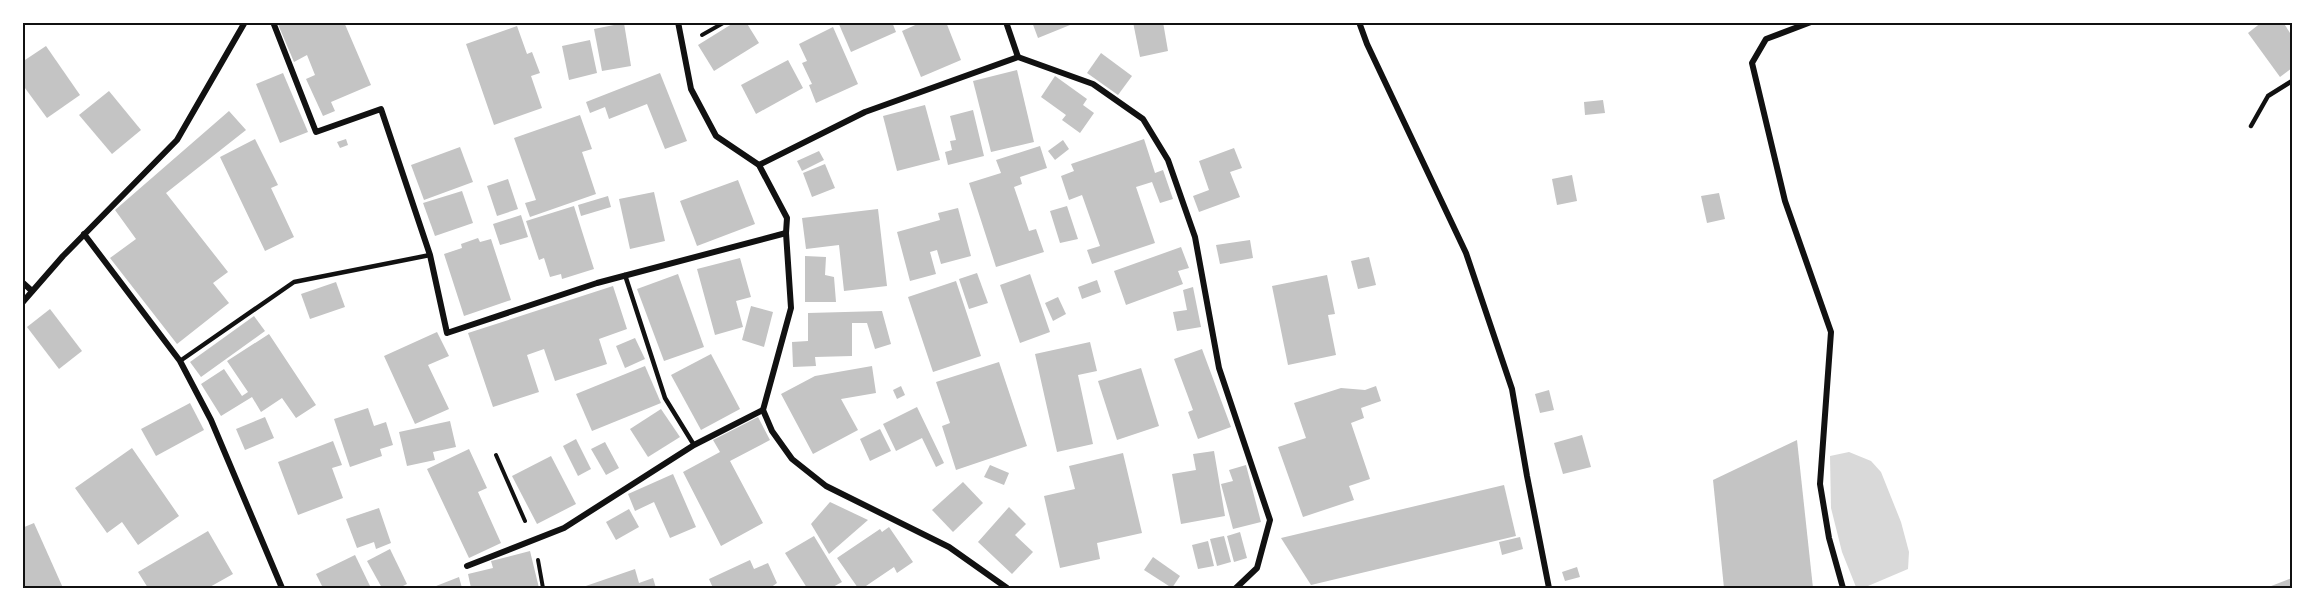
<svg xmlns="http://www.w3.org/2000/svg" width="2315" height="611" font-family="'Varela Round',sans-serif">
  <rect width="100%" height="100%" fill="#fff"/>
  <path fill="#d9d9d9" d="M1849 452 1871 461 1881 472 1901 522 1909 552 1908 569 1868 586 1856 587 1842 552 1831 508 1830 456Z"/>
  <g fill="#c4c4c4">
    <path d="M277 22H344L371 85 331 102 335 111 323 116 306 79 315 75 307 55 294 62Z"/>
    <path d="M735 22H746L759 43 714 71 698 45Z"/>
    <path d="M838 22H892L896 32 851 52Z"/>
    <path d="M922 22H946L961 60 921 77 902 31Z"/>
    <path d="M1032 22H1075V23L1038 38Z"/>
    <path d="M1133 22H1163L1168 51 1140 57Z"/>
    <path d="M2262 22H2283L2292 36V68L2280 77 2248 33Z"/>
    <path d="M624 23 631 66 602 71 594 29Z"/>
    <path d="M517 26 527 54 532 52 540 73 531 76 542 108 494 125 466 44Z"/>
    <path d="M833 27 858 84 816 103 809 85 812 84 802 63 807 61 799 44Z"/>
    <path d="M590 40 597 73 569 80 562 46Z"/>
    <path d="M46 46 80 95 47 118 22 84V62Z"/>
    <path d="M1101 53 1132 76 1118 95 1087 73Z"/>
    <path d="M788 60 803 88 756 114 741 85Z"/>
    <path d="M1017 70 1034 142 991 152 973 81Z"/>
    <path d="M283 73 308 132 280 143 256 84Z"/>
    <path d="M660 73 687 141 665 149 647 104 609 119 605 107 590 113 586 102Z"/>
    <path d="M1055 76 1087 99 1083 105 1094 113 1080 133 1062 120 1066 115 1041 97Z"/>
    <path d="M109 91 141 130 112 154 79 115Z"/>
    <path d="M1603 100 1605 113 1585 115 1584 102Z"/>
    <path d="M925 105 940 160 897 171 883 116Z"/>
    <path d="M973 110 984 156 948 165 945 152 952 150 950 141 956 140 950 116Z"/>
    <path d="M229 111 246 130 166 193 228 272 213 283 229 303 177 344 110 258 136 239 115 210Z"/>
    <path d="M580 115 592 149 582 152 596 194 530 217 525 203 536 200 514 138Z"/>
    <path d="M255 139 278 185 271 188 294 237 265 251 220 157Z"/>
    <path d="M346 139 348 145 340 148 337 142Z"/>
    <path d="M1144 139 1155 173 1163 170 1173 199 1160 203 1152 182 1136 187 1155 243 1092 264 1087 250 1100 246 1082 195 1069 200 1061 176 1074 171 1071 164Z"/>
    <path d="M1063 140 1069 149 1055 160 1048 151Z"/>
    <path d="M1040 146 1047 168 1020 177 1022 184 1014 187 1029 231 1036 229 1044 252 996 267 969 183 1001 173 996 160Z"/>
    <path d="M460 147 473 182 424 200 411 165Z"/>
    <path d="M1234 148 1242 168 1230 172 1240 197 1199 212 1193 196 1209 190 1199 161Z"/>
    <path d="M819 151 824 160 802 171 797 161Z"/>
    <path d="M825 164 835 188 812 197 803 173Z"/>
    <path d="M1572 175 1577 201 1557 205 1552 179Z"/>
    <path d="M508 179 518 209 497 216 487 186Z"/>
    <path d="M738 180 755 224 697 246 680 201Z"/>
    <path d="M462 191 473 223 435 236 423 203Z"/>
    <path d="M654 192 665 241 630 249 619 199Z"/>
    <path d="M1719 193 1725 219 1707 223 1701 196Z"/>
    <path d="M608 196 611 207 581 216 578 205Z"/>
    <path d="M574 206 594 269 562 279 561 274 550 277 544 258 539 260 526 221Z"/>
    <path d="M1067 206 1078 239 1060 243 1050 211Z"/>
    <path d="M958 208 971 256 941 264 937 250 930 252 936 274 910 281 897 232 940 220 938 213Z"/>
    <path d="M878 209 887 286 844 291 839 245 806 249 802 218Z"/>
    <path d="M521 215 528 237 500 245 493 224Z"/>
    <path d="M478 238 480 242 491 239 511 300 464 316 444 254 462 248 461 244Z"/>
    <path d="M1250 240 1253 258 1220 264 1216 245Z"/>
    <path d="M1181 247 1189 268 1178 271 1183 284 1126 305 1114 271Z"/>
    <path d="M805 256 826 257 825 275 834 277 836 302H805Z"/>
    <path d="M1369 257 1376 285 1358 289 1351 261Z"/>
    <path d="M740 258 751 297 736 301 743 327 715 335 697 269Z"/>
    <path d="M977 273 988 303 969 309 959 279Z"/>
    <path d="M678 274 704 347 664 361 637 289Z"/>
    <path d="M1030 274 1050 332 1020 343 1000 285Z"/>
    <path d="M1327 275 1335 314 1328 315 1336 355 1288 365 1272 286Z"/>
    <path d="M1097 280 1101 292 1082 299 1078 287Z"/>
    <path d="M956 281 981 356 933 372 908 297Z"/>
    <path d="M336 282 345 307 310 319 301 294Z"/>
    <path d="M613 286 627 329 599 339 607 364 555 381 544 349 527 355 539 392 493 407 468 333Z"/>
    <path d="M1193 287 1201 327 1177 331 1173 312 1187 310 1183 290Z"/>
    <path d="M1058 297 1066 314 1053 321 1045 303Z"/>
    <path d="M751 306 773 312 764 347 742 340Z"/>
    <path d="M50 309 82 351 59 369 27 327Z"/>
    <path d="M882 311 891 344 875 349 867 323H852V356L815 357 816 366 793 367 792 342 808 341V313Z"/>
    <path d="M254 316 265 331 201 377 190 362Z"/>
    <path d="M437 332 449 356 428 365 449 409 415 424 384 356Z"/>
    <path d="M269 334 316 405 296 418 282 398 261 412 252 397 221 416 201 384 224 369 242 396 248 392 227 361Z"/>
    <path d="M635 338 645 359 625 368 616 346Z"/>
    <path d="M1090 342 1097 371 1078 375 1093 444 1057 452 1035 354Z"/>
    <path d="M1202 349 1231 427 1198 439 1188 412 1193 410 1174 359Z"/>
    <path d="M711 354 740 409 701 430 671 375Z"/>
    <path d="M999 362 1027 446 956 470 942 426 950 423 936 382Z"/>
    <path d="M645 366 661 403 592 431 576 394Z"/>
    <path d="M872 366 876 393 841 399 858 430 813 454 781 394 815 376Z"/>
    <path d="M1141 368 1159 426 1117 440 1098 381Z"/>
    <path d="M901 386 905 395 897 399 893 390Z"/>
    <path d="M1376 386 1381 401 1361 408 1364 418 1351 423 1370 479 1349 486 1354 500 1303 517 1278 447 1306 438 1294 403 1341 388 1365 390Z"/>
    <path d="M1549 390 1554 410 1540 413 1535 394Z"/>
    <path d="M190 403 204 430 156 456 141 429Z"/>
    <path d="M917 407 944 463 936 467 922 438 896 451 883 424Z"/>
    <path d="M368 408 374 426 386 422 393 445 380 449 382 456 350 467 334 419Z"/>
    <path d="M661 409 680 437 648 457 630 429Z"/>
    <path d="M265 417 274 438 245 450 236 429Z"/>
    <path d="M758 417 770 440 730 461 763 523 721 546 683 472 720 452 713 440Z"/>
    <path d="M450 421 456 447 433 452 435 460 407 466 399 432Z"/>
    <path d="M880 429 891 451 870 461 860 439Z"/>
    <path d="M1582 435 1591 467 1563 474 1554 443Z"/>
    <path d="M576 439 591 469 578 476 563 446Z"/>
    <path d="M1797 440 1813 588H1724L1713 480Z"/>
    <path d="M333 441 342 465 332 468 343 498 298 515 278 462Z"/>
    <path d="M605 442 619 468 606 475 591 449Z"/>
    <path d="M132 448 179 516 138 545 122 522 107 533 75 488Z"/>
    <path d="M469 449 487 488 478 492 501 543 469 558 427 469Z"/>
    <path d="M1214 451 1225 516 1181 524 1172 474 1196 470 1193 454Z"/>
    <path d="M1123 453 1142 533 1097 543 1100 559 1060 568 1044 496 1075 489 1069 466Z"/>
    <path d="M551 456 576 504 537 524 512 476Z"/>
    <path d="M990 465 1009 473 1004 485 984 477Z"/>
    <path d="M1246 465 1261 522 1233 529 1221 484 1233 481 1229 470Z"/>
    <path d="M673 474 696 527 670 538 654 502 635 511 628 494Z"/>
    <path d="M963 482 983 503 953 532 932 510Z"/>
    <path d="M1504 485 1516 536 1311 585 1281 538Z"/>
    <path d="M830 502 868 520 829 554 811 524Z"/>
    <path d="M1009 507 1026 524 1015 535 1033 552 1012 574 978 542Z"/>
    <path d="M379 508 391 543 376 549 374 542 357 548 346 519Z"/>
    <path d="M629 509 639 527 616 540 606 522Z"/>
    <path d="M34 523 63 588H22V528Z"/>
    <path d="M889 527 913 562 897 573 894 567 863 588H858L837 558 880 529 882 532Z"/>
    <path d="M208 531 233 574 208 588H148L138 572Z"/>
    <path d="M1240 532 1247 558 1234 562 1227 536Z"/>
    <path d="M814 536 842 582 831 588H807L785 553Z"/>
    <path d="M1224 536 1231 562 1217 566 1210 539Z"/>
    <path d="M1520 537 1523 549 1502 555 1499 542Z"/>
    <path d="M1208 541 1214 566 1198 569 1192 545Z"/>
    <path d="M390 549 407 584 399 588H382L367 561Z"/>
    <path d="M530 551 539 588H471L468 574 493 568 491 561Z"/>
    <path d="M355 555 371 588H323L316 574Z"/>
    <path d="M1153 557 1180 576 1172 588 1144 570Z"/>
    <path d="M750 560 754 569 768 563 777 583 770 588H713L709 579Z"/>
    <path d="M1577 567 1580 577 1565 581 1562 572Z"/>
    <path d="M635 569 639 583 653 578 656 588H580Z"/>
    <path d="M459 577 462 588H431Z"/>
    <path d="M2292 578V588H2266Z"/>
  </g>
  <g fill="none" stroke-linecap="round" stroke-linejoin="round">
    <g stroke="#111" stroke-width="4">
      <path d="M702 35 725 22"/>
      <path d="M496 455 525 521"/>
      <path d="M538 560 543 588"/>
    </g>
    <g stroke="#111" stroke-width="4.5">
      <path d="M2251 126 2268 96 2292 81"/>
      <path d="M625 275 665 398 694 445"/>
      <path d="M180 361 294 282 430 255"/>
    </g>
    <g stroke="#111" stroke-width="6">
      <path d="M273 22 316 132 381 109 430 255 447 333 597 283 786 233"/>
      <path d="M678 22 691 89 716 136 759 165 787 218 786 233 791 308 763 410 772 431 792 459 826 486 949 547 1007 588"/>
      <path d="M1006 22 1018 57"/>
      <path d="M1359 22 1367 44 1466 253 1512 389 1527 476 1549 588"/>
      <path d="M1811 22 1766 39 1752 63 1785 201 1831 332 1820 484 1829 538 1843 588"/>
      <path d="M759 165 865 112 1018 57 1093 84 1143 119 1168 160 1195 237 1219 368 1270 520 1257 568 1236 588"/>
      <path d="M84 234 180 361 211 420 282 588"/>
      <path d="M22 282 32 291"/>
      <path d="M22 303 63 256 177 140 245 22"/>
      <path d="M467 566 564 528 694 445 763 410"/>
    </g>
  </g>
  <rect width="2315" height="611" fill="none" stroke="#ffffff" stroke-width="48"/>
  <rect x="24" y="24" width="2267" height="563" fill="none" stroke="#111" stroke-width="2"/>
</svg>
